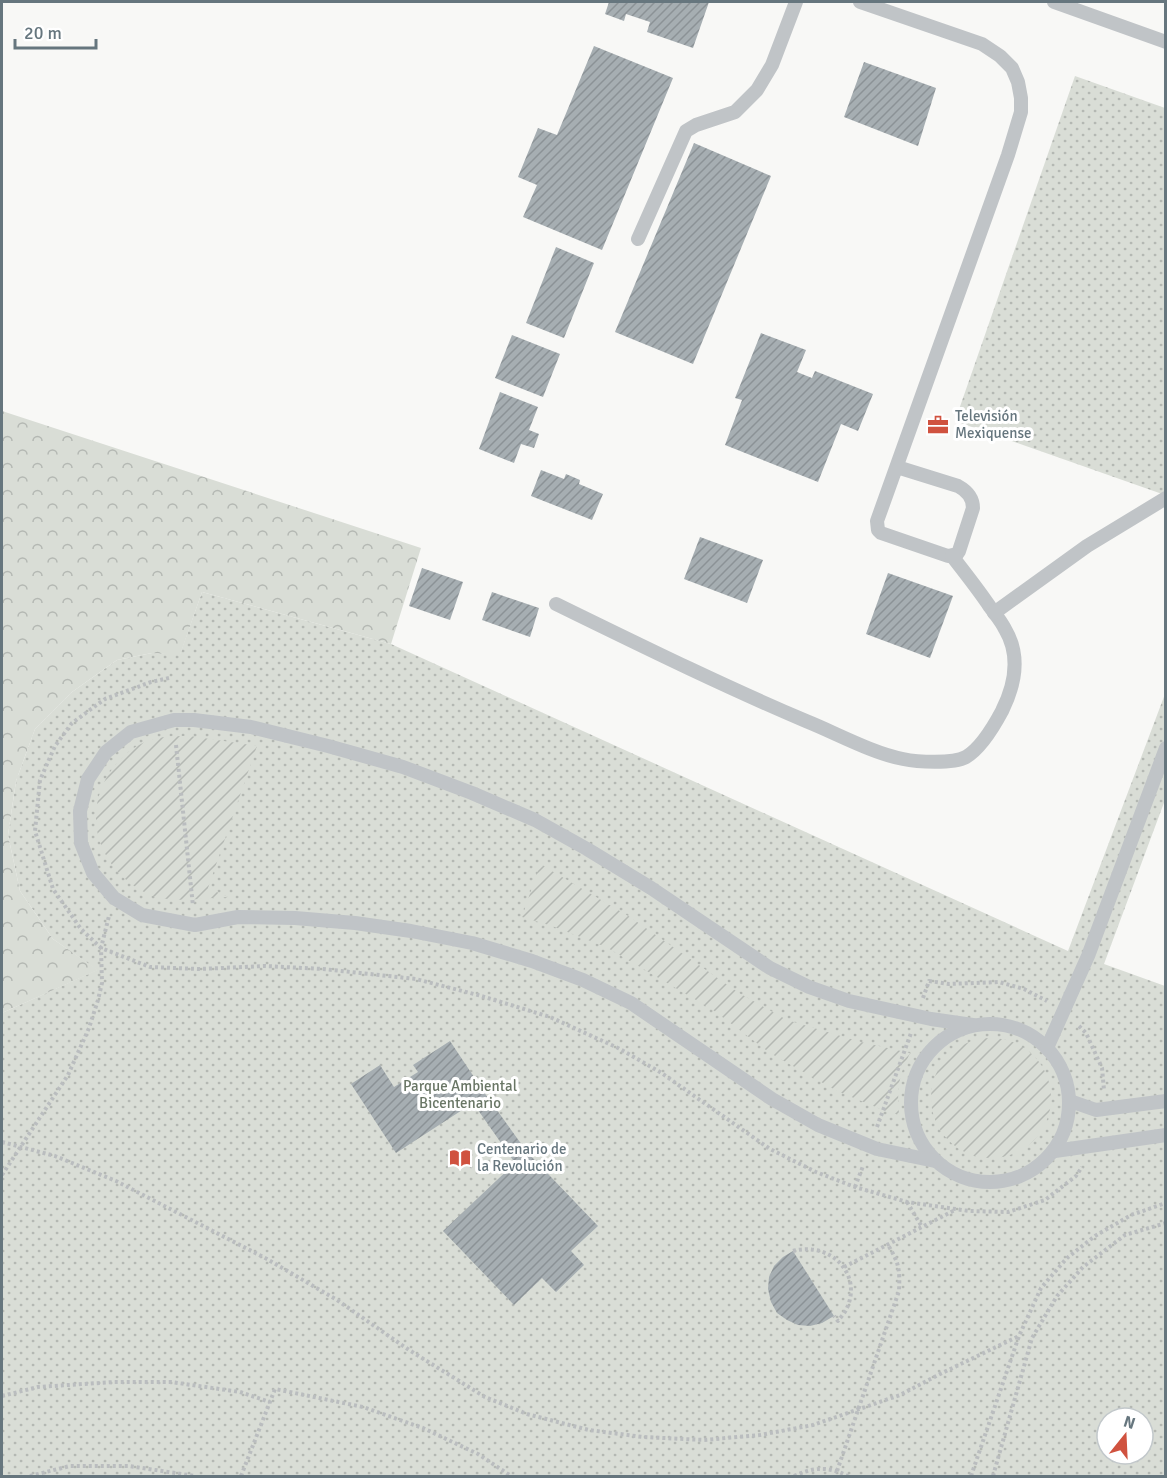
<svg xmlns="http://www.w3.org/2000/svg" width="1167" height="1478" font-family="Signika,sans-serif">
  <defs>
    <pattern id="grass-dots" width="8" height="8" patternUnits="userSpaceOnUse" patternTransform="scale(1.5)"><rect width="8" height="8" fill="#d9ddd6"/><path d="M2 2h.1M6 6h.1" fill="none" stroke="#b4b8b3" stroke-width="1.8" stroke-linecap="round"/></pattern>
    <pattern id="forest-crowns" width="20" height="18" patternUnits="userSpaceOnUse" patternTransform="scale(1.5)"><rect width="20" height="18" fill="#d9ddd6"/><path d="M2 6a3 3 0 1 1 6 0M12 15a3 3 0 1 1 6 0" fill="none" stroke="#b4b8b3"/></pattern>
    <pattern id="garden-furrows" width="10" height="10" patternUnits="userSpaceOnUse" patternTransform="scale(1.5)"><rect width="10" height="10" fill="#d9ddd6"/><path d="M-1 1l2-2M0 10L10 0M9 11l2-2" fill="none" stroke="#b4b8b3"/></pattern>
    <pattern id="building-hatch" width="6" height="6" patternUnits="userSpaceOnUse" patternTransform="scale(1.5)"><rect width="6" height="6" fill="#a6aeb2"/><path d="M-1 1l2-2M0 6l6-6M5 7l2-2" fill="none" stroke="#8b9296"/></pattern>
  </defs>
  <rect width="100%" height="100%" fill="#f8f8f6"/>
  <g fill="url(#grass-dots)" fill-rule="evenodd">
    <path d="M1075 76 1165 108V495L955 421Z"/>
    <path d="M202 592 391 644 1068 951 1165 694V800L1104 964 1165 986V1476H2V1013L97 970 53 939 20 891 8 835 16 781 35 729 72 692 117 660 152 653 180 654ZM1107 1418H1143V1454H1107Z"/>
  </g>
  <path fill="url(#forest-crowns)" d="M2 411 421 548 391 644 202 592 180 655 152 653 117 660 72 692 35 729 16 781 8 835 20 891 53 939 98 970 2 1013Z"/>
  <g fill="url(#garden-furrows)">
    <path d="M190 736 257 746 208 888 228 897C206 898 182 902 160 898 147 895 134 887 124 878 94 850 87 811 108 775 115 764 125 753 137 746 154 736 171 736 190 736Z"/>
    <path d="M540 864 630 917 739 993 787 1020 861 1042 910 1053C898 1078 897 1087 899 1115L883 1110 837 1091 770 1053 713 1010 606 947 552 926 522 917Z"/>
    <circle cx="991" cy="1098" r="60"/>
  </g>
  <g fill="url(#building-hatch)">
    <path d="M609 2H709L693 48 647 32 650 22 626 14 624 21 605 14Z"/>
    <path d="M594 46 673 78 602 250 523 217 537 185 518 177 538 128 557 135Z"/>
    <path d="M864 62 936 88 918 146 844 117Z"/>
    <path d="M694 143 771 176 693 364 615 332Z"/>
    <path d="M556 247 594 263 564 338 526 323Z"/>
    <path d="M761 333 806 350 797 372 812 378 815 371 873 394 858 431 841 424 818 482 725 445 742 400 735 398Z"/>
    <path d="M512 335 560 354 543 397 495 378Z"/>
    <path d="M500 392 538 407 529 430 539 434 534 448 521 444 514 463 479 449Z"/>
    <path d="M541 470 564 479 566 474 580 480 579 484 603 494 592 520 531 496Z"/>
    <path d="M700 537 763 560 747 603 684 579Z"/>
    <path d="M422 568 463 582 450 620 409 606Z"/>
    <path d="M888 573 953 596 930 658 866 634Z"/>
    <path d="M492 592 539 608 530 637 482 620Z"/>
    <path d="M450 1041 486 1095 527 1152 598 1226 571 1251 584 1265 556 1292 542 1278 514 1305 443 1231 515 1163 473 1103 396 1153 351 1084 380 1065 394 1087 418 1072 413 1065Z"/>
    <path d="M793 1251 834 1316 822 1323 810 1326 798 1325 787 1320 777 1313 771 1302 768 1289 769 1277 774 1266 783 1257Z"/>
  </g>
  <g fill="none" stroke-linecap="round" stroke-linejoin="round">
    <g stroke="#babdbf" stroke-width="4" stroke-dasharray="3 3" stroke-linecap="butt">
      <path d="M169 678 151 682 105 699 72 723 55 746 40 780 35 831 53 889 81 929 101 948 150 967 200 969 265 966 323 969 416 979 478 995 550 1017 618 1048 660 1072 770 1149 816 1172 855 1187 907 1202 969 1211 1008 1212 1045 1200 1076 1176 1082 1167"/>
      <path d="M176 745 193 906"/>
      <path d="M923 998 929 981 949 984 999 982 1024 989 1047 1001"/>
      <path d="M1079 1026 1086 1033 1102 1068 1104 1090"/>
      <path d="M877 1127 911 1033"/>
      <path d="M2 1142 55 1156 116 1181 267 1259 337 1300 409 1350 485 1397 527 1414 589 1430 643 1437 704 1440 760 1435 813 1425 900 1395 942 1373 1019 1336"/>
      <path d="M2 1175 68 1075 89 1028 98 1000 102 983 101 948 109 916"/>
      <path d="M855 1187 863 1166"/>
      <path d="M907 1202 922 1227"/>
      <path d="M793 1251C830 1241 864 1274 846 1310 844 1314 840 1318 838 1321L834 1316"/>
      <path d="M844 1267 955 1210"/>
      <path d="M2 1396 38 1387 114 1382H171L240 1392 270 1402"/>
      <path d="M837 1471 899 1291C900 1269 899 1263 888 1245"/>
      <path d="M30 1476 70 1466H129L195 1476"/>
      <path d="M241 1476 275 1389 363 1407 423 1428 478 1454 511 1476"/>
      <path d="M794 1476C814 1467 828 1466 848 1476"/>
      <path d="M971 1476 1019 1336 1041 1288 1067 1258 1095 1236 1131 1215 1166 1203"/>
      <path d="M993 1476 1032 1338 1057 1296 1083 1267 1125 1235 1166 1223"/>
    </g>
    <g stroke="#c0c4c7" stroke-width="14">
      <path d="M860 2 982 44 1000 56 1012 68 1018 82 1021 98V112L1008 155 877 521 878 530 881 533 948 556 957 554 959 551 973 508C973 497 967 491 958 486L897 467"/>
      <path d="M1054 2 1166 42"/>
      <path d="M638 239 686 131 696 125 735 112 757 90 772 65 796 2"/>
      <path d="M556 604C638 644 721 685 806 721 836 733 872 753 903 759 917 762 953 764 966 757 981 748 994 726 1002 711 1015 685 1021 656 1005 629 1001 621 995 614 990 607 978 589 965 573 952 556"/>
      <path d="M994 613 1087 546 1166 498"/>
      <circle cx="990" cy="1103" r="79"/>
      <path d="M1047 1048 1088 956 1166 748"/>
      <path d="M1070 1101 1096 1110 1166 1101"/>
      <path d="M1055 1151 1166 1135"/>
      <path d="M935 1161 877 1149 818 1125 772 1099 631 1003 583 980 532 961 472 943 411 931 355 923 295 918 238 917 195 925 142 915 114 898 93 873 81 843 80 811 88 779 106 752 131 732 174 720H194L251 727 328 746 403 767 472 793 535 820 587 849 651 888 770 968 809 987 849 1001 931 1019 973 1025"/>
    </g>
  </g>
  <defs>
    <symbol id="office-bare" viewBox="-9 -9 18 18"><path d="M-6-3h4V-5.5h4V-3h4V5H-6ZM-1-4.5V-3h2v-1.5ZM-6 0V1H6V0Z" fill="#d0523f" stroke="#fff" stroke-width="2.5" paint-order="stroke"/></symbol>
    <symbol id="library-bare" viewBox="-9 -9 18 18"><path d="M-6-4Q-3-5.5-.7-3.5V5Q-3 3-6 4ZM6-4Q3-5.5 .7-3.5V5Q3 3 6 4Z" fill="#d0523f" stroke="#fff" stroke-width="2.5" paint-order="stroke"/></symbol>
  </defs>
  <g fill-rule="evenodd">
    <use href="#office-bare" x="923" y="410" width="30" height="30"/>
    <use href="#library-bare" x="445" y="1143" width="30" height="30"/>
  </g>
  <g text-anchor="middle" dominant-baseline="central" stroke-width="6" stroke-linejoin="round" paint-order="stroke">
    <g font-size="15" fill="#66767e" stroke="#fff" text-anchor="start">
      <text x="955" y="416">Televisión<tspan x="955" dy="17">Mexiquense</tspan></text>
      <text x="477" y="1149">Centenario de<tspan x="477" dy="17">la Revolución</tspan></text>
    </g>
    <g font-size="15" fill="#697665" stroke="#fff">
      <text x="460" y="1086">Parque Ambiental<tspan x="460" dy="17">Bicentenario</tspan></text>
    </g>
  </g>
  <rect width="1167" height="1478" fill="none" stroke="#66767e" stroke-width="6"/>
  <g transform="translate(1125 1436) rotate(18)"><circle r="28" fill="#ffffff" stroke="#c2c8cb" stroke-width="1.5"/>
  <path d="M0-4.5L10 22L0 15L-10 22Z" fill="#d0523f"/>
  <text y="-9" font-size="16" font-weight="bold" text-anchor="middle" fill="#66767e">N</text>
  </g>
  <path d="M15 39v9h81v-9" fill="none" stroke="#66767e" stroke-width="3"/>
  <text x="24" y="39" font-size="18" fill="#66767e" stroke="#ffffff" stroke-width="4.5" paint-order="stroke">20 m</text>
</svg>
